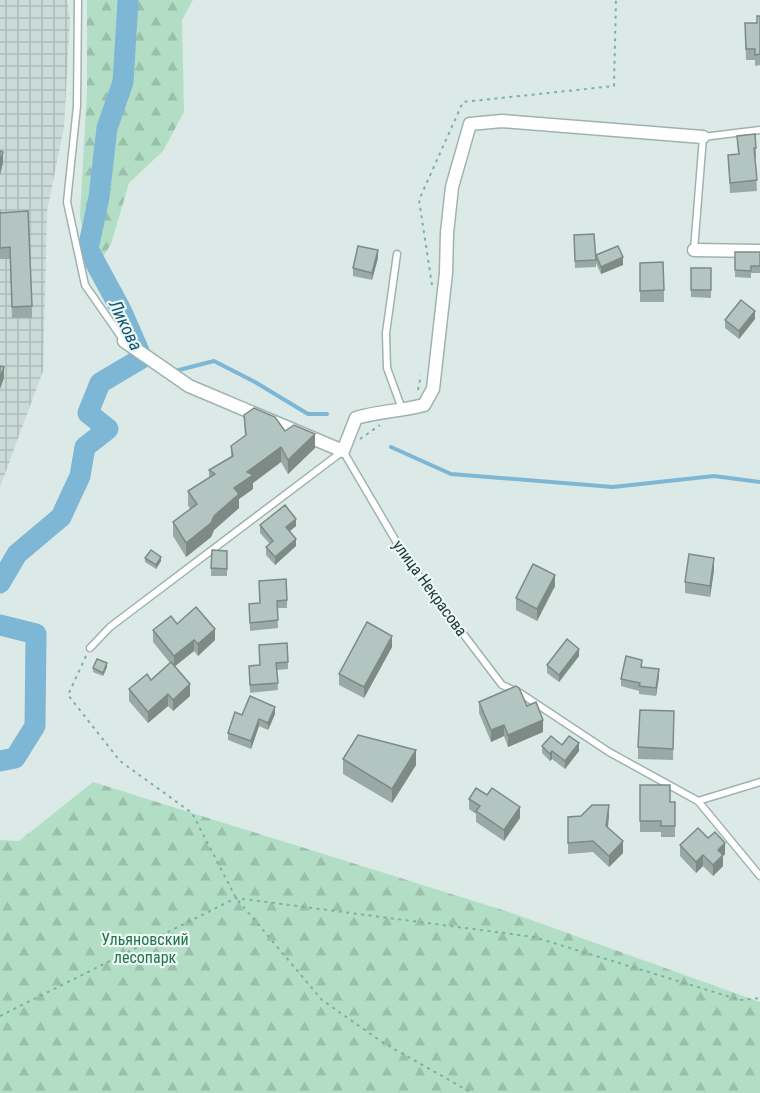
<svg xmlns="http://www.w3.org/2000/svg" width="760" height="1093" font-family="'Roboto Condensed',sans-serif">
  <defs>
    <pattern id="industrial-grid" width="8" height="8" patternUnits="userSpaceOnUse" patternTransform="scale(1.5)"><rect width="8" height="8" fill="#cadad6"/><path d="M0 4h8M4 0v8" fill="none" stroke="#adbcb8"/></pattern>
    <pattern id="forest-firs" width="22" height="20" patternUnits="userSpaceOnUse" patternTransform="scale(1.5)"><rect width="22" height="20" fill="#b3dec6"/><path d="M5 1l3.5 6h-7zM16 11l3.5 6h-7z" fill="#9abfab"/></pattern>
  </defs>
  <rect width="100%" height="100%" fill="#dceae7"/>
  <path fill="url(#industrial-grid)" d="M0 0H67L70 19 64 127 47 211 43 371 0 487Z"/>
  <g fill="url(#forest-firs)">
    <path d="M87 0H193L182 20 184 112 163 151 129 183 111 244 90 277 80 215 87 91Z"/>
    <path d="M93 782 509 912 760 1002V1093H0V840L19 841Z"/>
  </g>
  <g fill="none" stroke-linecap="round" stroke-linejoin="round">
    <g stroke="#7eb7d5" stroke-width="4">
      <path d="M175 371 214 361 255 382 308 414H327"/>
      <path d="M391 447 451 474 613 487 714 476 760 482"/>
    </g>
    <g stroke="#7eb7d5" stroke-width="21">
      <path d="M0 583 17 554 61 517 80 476 85 447 108 429 88 413 100 383 142 358 121 310 88 249 99 197 107 128 123 82 128 0"/>
      <path d="M0 625 36 634 35 726 15 758 0 761"/>
    </g>
    <defs>
      <g id="lane">
        <path d="M78 0 77 106 67 202 85 285 124 341"/>
        <path d="M694 250 703 137 760 130"/>
        <path d="M397 254 386 333 387 368 402 409"/>
        <path d="M90 648 110 627 343 451 407 560 502 685 520 693 609 752 698 801 760 876"/>
        <path d="M698 801 760 782"/>
      </g>
      <g id="street">
        <path d="M694 250 760 251"/>
        <path d="M124 341 189 386 343 451 356 418C379 411 402 411 424 405L433 389 446 273 447 233 452 187 470 124 502 121 703 137"/>
      </g>
    </defs>
    <use href="#lane" stroke="#9fb2af" stroke-width="9"/>
    <use href="#street" stroke="#9fb2af" stroke-width="15"/>
    <g stroke="#7ab1aa" stroke-width="2" stroke-dasharray="3 4.5" stroke-linecap="butt">
      <path d="M432 285 419 200 463 102 614 86 616 0"/>
      <path d="M418 390 421 375"/>
      <path d="M360 439 380 425"/>
      <path d="M86 656 68 695 120 761 192 813 236 898 322 1000 382 1042 472 1093"/>
      <path d="M0 1016 236 898 534 937 740 1000 760 998"/>
    </g>
    <use href="#lane" stroke="#fff" stroke-width="6"/>
    <use href="#street" stroke="#fff" stroke-width="12"/>
  </g>
  <g fill="#99a9a5">
    <path d="M760 16V65L755 66V60H746L745 23H757Z"/>
    <path d="M737 136 756 148V158H755L757 191 730 193 728 155 738 154Z"/>
    <path d="M0 211 32 306V318H12L10 259H0Z"/>
    <path d="M574 235 596 260V267L575 268Z"/>
    <path d="M735 252H760V273H751V278L735 277Z"/>
    <path d="M596 255 623 265 601 274 596 263Z"/>
    <path d="M378 258 372 280 353 276V268Z"/>
    <path d="M640 263 664 290V302H640Z"/>
    <path d="M691 268H711V298L691 297Z"/>
    <path d="M755 319 739 339 725 328V320Z"/>
    <path d="M244 415 285 431 315 448 288 474 281 462 253 483V489L239 499V508L214 530 211 537 186 557 173 536V522L191 509 188 506V491L209 478V470L231 457V446L245 436Z"/>
    <path d="M260 525 296 526 290 531 296 546 275 565 266 555V547L270 544 260 533Z"/>
    <path d="M227 551V576H211V568Z"/>
    <path d="M145 558 161 561 156 569 145 562Z"/>
    <path d="M714 570 710 597 685 593V582Z"/>
    <path d="M259 581 287 600V608H277L278 628 250 631 249 604 260 603Z"/>
    <path d="M555 586 537 621 516 610V598Z"/>
    <path d="M177 624 215 640 198 656 194 651 175 666 190 696 173 711 168 706 148 723 129 701V689L151 680 170 663 153 642V630Z"/>
    <path d="M259 645 288 662V669L277 670 278 690 250 693 249 666 260 665Z"/>
    <path d="M392 647 364 698 339 685V674Z"/>
    <path d="M579 656 559 682 547 673V665Z"/>
    <path d="M107 667 103 676 93 672V668Z"/>
    <path d="M642 667 659 677 656 696 639 694V691L621 686V679Z"/>
    <path d="M479 702 527 706 543 732 508 747 504 736 491 742 479 713Z"/>
    <path d="M674 711 673 760 638 759V747Z"/>
    <path d="M275 714 268 730 259 726 251 749 228 740V733L242 715Z"/>
    <path d="M562 745 579 751 565 769 552 759 550 761 542 753V746Z"/>
    <path d="M343 759 416 765 392 803 343 774Z"/>
    <path d="M640 785 670 802H675V837H661V832H640Z"/>
    <path d="M487 795 520 818 504 841 476 822V814L469 809V799Z"/>
    <path d="M609 816 608 828 623 853 609 867 593 852 568 854V817Z"/>
    <path d="M708 838 725 854 723 856V866L713 876 703 866 696 873 680 856V845Z"/>
  </g>
  <g fill="#7d8a86">
    <path d="M3 152V163L0 175V163Z"/>
    <path d="M378 250V258L372 280V273Z"/>
    <path d="M623 257V265L601 274V267Z"/>
    <path d="M755 311V319L739 339V331Z"/>
    <path d="M4 367V378L0 389V378Z"/>
    <path d="M315 434V448L288 474V460Z"/>
    <path d="M281 447V462L253 483V489L239 499V508L214 530 211 537 186 557V543L214 516 234 488 247 472Z"/>
    <path d="M296 519V526L286 534V527Z"/>
    <path d="M296 539V546L275 565V557Z"/>
    <path d="M161 557V561L156 569V565Z"/>
    <path d="M714 558V570L710 597V586Z"/>
    <path d="M555 575V586L537 621V609Z"/>
    <path d="M215 629V640L198 656V644Z"/>
    <path d="M392 636V647L364 698V687Z"/>
    <path d="M194 640V651L174 667V656Z"/>
    <path d="M579 649V656L559 682V675Z"/>
    <path d="M107 663V667L103 676V673Z"/>
    <path d="M659 669V677L656 696V688Z"/>
    <path d="M190 684V696L173 711V700Z"/>
    <path d="M168 694V706L148 723V712Z"/>
    <path d="M275 707V714L268 730V723Z"/>
    <path d="M259 719V726L251 749V741Z"/>
    <path d="M543 720V732L508 747V735Z"/>
    <path d="M504 725V736L491 742V730Z"/>
    <path d="M579 743V751L565 769V761Z"/>
    <path d="M416 750V765L392 803V789Z"/>
    <path d="M552 751V759L550 761V754Z"/>
    <path d="M609 805V816L606 838V826Z"/>
    <path d="M520 807V818L504 841V830Z"/>
    <path d="M623 841V853L609 867V856Z"/>
    <path d="M725 843V854L723 856V866L713 876V865L718 850Z"/>
    <path d="M703 855V866L696 873V862Z"/>
  </g>
  <g fill="#b2c5c0" stroke="#7d8a86" stroke-width="1.5">
    <path d="M757 16H760V54L755 55V49H746L745 23H757Z"/>
    <path d="M755 134 756 148H754L757 180 730 183 728 155 739 154 737 136Z"/>
    <path d="M0 151 3 152 0 163Z"/>
    <path d="M0 211V213L28 211 32 306 12 307 10 247 0 248Z"/>
    <path d="M594 234 596 260 575 261 574 235Z"/>
    <path d="M358 246 378 250 372 273 353 268Z"/>
    <path d="M618 246 623 257 601 267 596 255Z"/>
    <path d="M735 252H760V266H751V271L735 270Z"/>
    <path d="M663 262 664 290 640 291V263Z"/>
    <rect x="691" y="268" width="20" height="22"/>
    <path d="M741 300 755 311 739 331 725 320Z"/>
    <path d="M0 366 4 367 0 378Z"/>
    <path d="M254 408 275 417 285 431 294 425 315 434 288 460 281 447 247 472 253 475 234 488 239 494 214 516 211 523 186 543 173 522 197 504 188 491 215 474 209 470 233 456 231 446 246 435 244 415Z"/>
    <path d="M285 505 296 519 286 527 296 539 275 557 266 547 273 541 260 525Z"/>
    <path d="M151 550 161 557 156 565 145 558Z"/>
    <path d="M212 550 227 551V569L211 568Z"/>
    <path d="M689 554 714 558 710 586 685 582Z"/>
    <path d="M533 564 555 575 537 609 516 598Z"/>
    <path d="M286 579 287 600 277 601 278 620 250 623 249 604 260 603 259 581Z"/>
    <path d="M196 607 215 629 198 644 194 640 174 656 153 630 171 616 177 624Z"/>
    <path d="M367 622 392 636 364 687 339 674Z"/>
    <path d="M567 639 579 649 559 675 547 665Z"/>
    <path d="M287 643 288 662 276 663 278 683 250 685 249 666 260 665 259 645Z"/>
    <path d="M626 656 642 660 641 667 659 669 656 688 639 686 640 683 621 679Z"/>
    <path d="M97 659 107 663 103 673 93 668Z"/>
    <path d="M171 662 190 684 173 700 168 694 148 712 129 689 147 674 151 680Z"/>
    <path d="M516 686 519 688 527 706 536 702 543 720 508 735 504 725 491 730 479 702Z"/>
    <path d="M250 696 275 707 268 723 259 719 251 741 228 733 235 712 242 715Z"/>
    <path d="M640 710 674 711 673 749 638 747Z"/>
    <path d="M358 735 416 750 392 789 343 759Z"/>
    <path d="M551 736 562 745 569 736 579 743 565 761 552 751 550 754 542 746Z"/>
    <path d="M640 785H670V802H675V826H661V821H640Z"/>
    <path d="M476 788 487 795 492 788 520 807 504 830 476 811 480 806 469 799Z"/>
    <path d="M592 805H609L606 826 623 841 609 856 593 841 568 843V817L581 816Z"/>
    <path d="M698 828 708 838 715 832 725 843 718 850 723 855 713 865 703 855 696 862 680 845Z"/>
  </g>
  <g text-anchor="middle" dominant-baseline="central" stroke-width="4.5" stroke-linejoin="round" paint-order="stroke">
    <g font-size="16" fill="#1d3a38" stroke="#edf7f4">
      <text transform="translate(430 588) rotate(54)">улица Некрасова</text>
    </g>
    <g font-size="16" fill="#247452" stroke="#edf7f4">
      <text x="145" y="939">Ульяновский<tspan x="145" dy="18">лесопарк</tspan></text>
    </g>
    <g font-size="18" font-style="italic" fill="#13567a" stroke="#edf7f4">
      <text transform="translate(126 325) rotate(64)">Ликова</text>
    </g>
  </g>
</svg>
